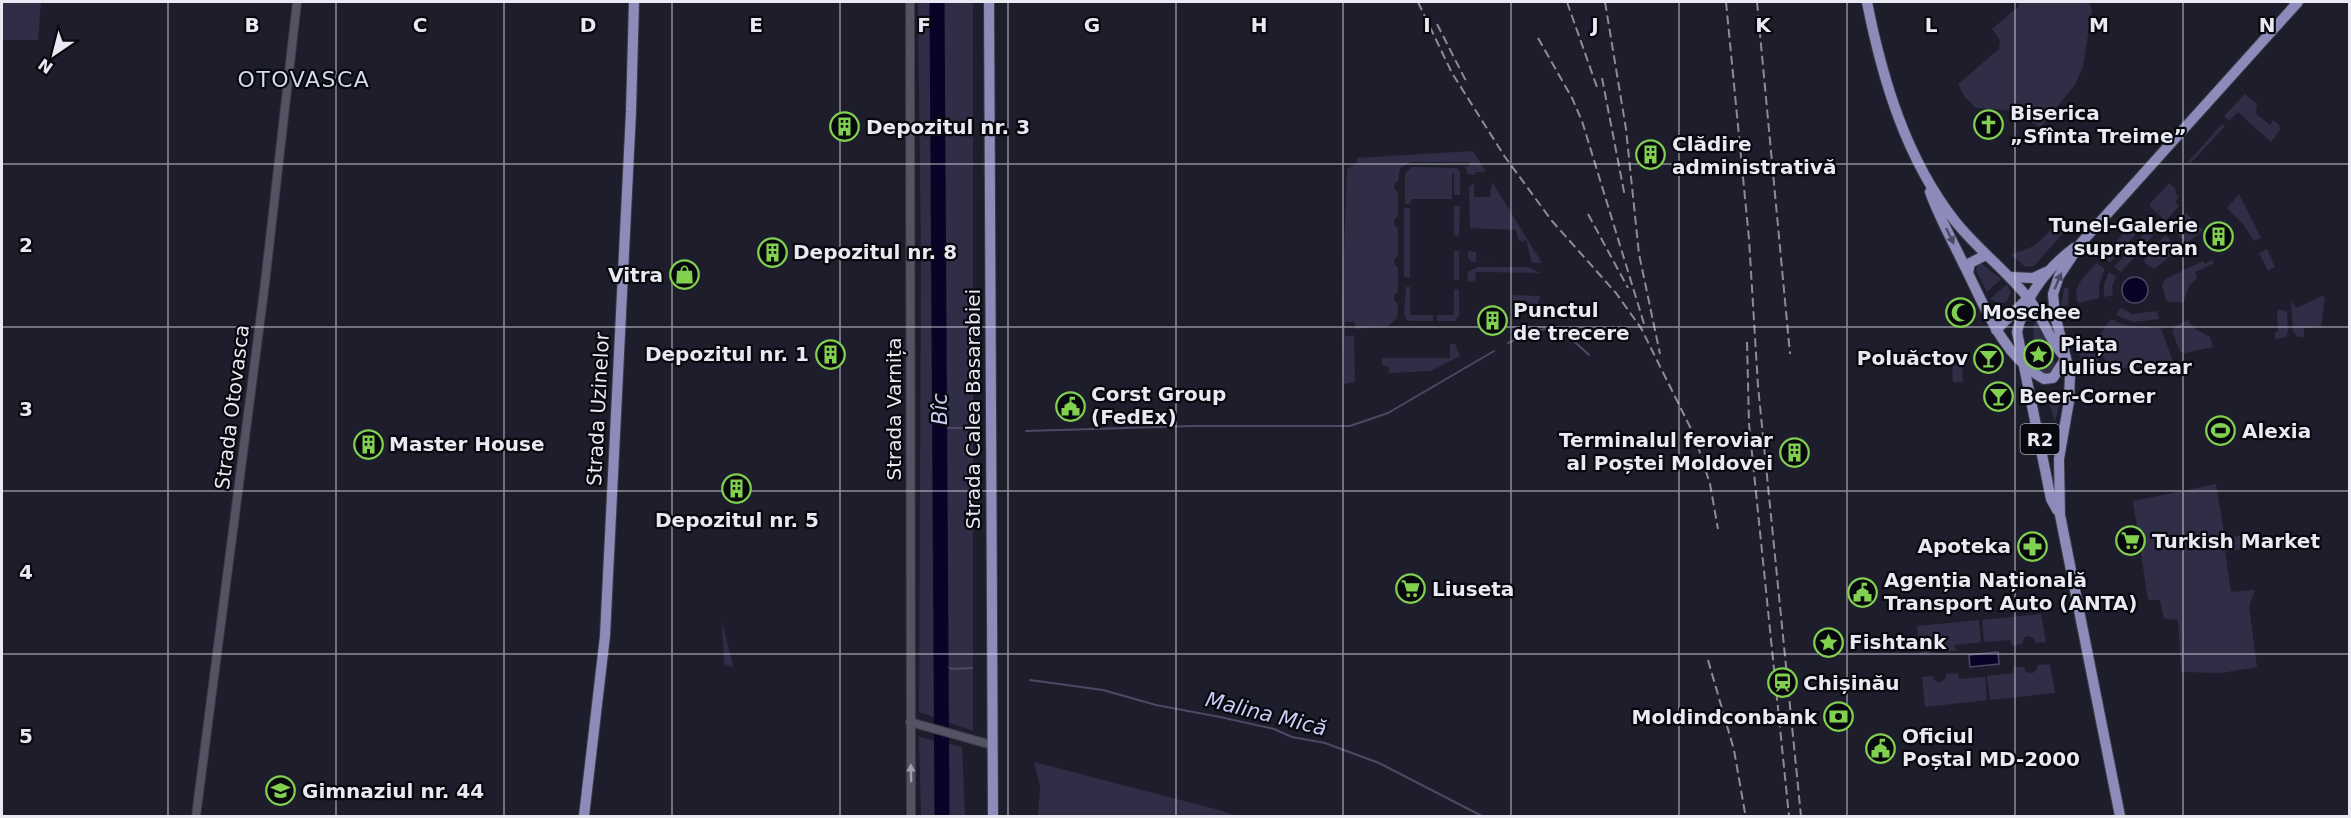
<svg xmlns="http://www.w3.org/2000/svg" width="2351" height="818" font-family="'DejaVu Sans',sans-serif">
  <rect width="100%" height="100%" fill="#1e1d2c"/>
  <g fill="#2f2e46">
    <path d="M2 2H41L38 40H2Z"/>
    <path d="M918 2H973V731L919 712 921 261Z"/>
    <path d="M2019 2H2089L2092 10 2083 66 2075 85 2040 128 2017 111 1976 108 1964 96 1958 84 1999 49 2000 40 1992 29 2019 6Z"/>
    <path d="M2245 94 2257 104 2256 114 2270 125 2273 120 2279 125 2280 130 2271 142 2238 112 2229 121 2224 116Z"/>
    <path d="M2222 124 2225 126 2190 164 2188 162Z"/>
    <path d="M1473 151 1486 172H1475V175L1468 174 1465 167 1470 166 1469 162H1411L1400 168 1398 181 1394 184V189L1398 192V216L1394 220V225L1398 229V256L1394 259V264L1398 268V292L1394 295V300L1398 304 1397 318 1388 326 1355 329V322H1345V336H1354L1355 382 1344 384 1342 307 1347 169 1356 164 1357 158Z"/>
    <path d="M1412 167 1457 168 1460 172V195H1454V174L1452 173V199H1411L1410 204H1405V173Z"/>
    <path d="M1474 182V197H1490L1492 182 1542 263H1532L1526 240 1522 242 1518 239 1516 230 1470 228 1469 188Z"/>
    <path d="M2169 183 2176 189 2175 192 2179 197 2175 202 2179 206 2165 222 2158 213 2167 200 2157 213 2149 205Z"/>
    <path d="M2239 194 2261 238 2254 241 2243 224 2227 208Z"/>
    <path d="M1454 206H1460L1459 236 1454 235Z"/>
    <path d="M1404 208H1410V278L1404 276Z"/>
    <path d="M2186 213 2203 230 2187 243 2172 228Z"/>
    <path d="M2066 221 2073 222 2034 266 2026 267 2011 255 2034 246 2056 225Z"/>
    <path d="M2153 224 2159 229 2121 272 2114 267Z"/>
    <path d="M2131 225 2135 229V235L2110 263 2103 256Z"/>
    <path d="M2165 235 2179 249 2154 269 2145 263 2144 260Z"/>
    <path d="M2267 249 2275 267 2268 271 2259 253Z"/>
    <rect x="1454" y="251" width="5" height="29"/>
    <path d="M1468 251 1476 252V262L1512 263 1472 262 1468 258Z"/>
    <path d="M2212 260 2214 263 2195 272 2197 278 2189 286 2183 303 2166 301 2162 285 2165 279 2203 261 2205 264Z"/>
    <path d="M2097 263 2105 269 2099 284V298L2078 303C2071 286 2086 275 2097 263Z"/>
    <path d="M1978 264H1982L2001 279 1987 292 1976 270Z"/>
    <path d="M1478 267H1529L1540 273 1476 272 1475 282 1467 281 1468 272Z"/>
    <path d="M2109 272 2116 277 2112 287 2113 295 2104 297V285Z"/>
    <path d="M2007 284 2011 293 2007 301 2001 304 1990 299Z"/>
    <path d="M1406 287H1410V315H1433V321H1410L1406 319 1404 314Z"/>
    <path d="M2064 287 2069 289 2068 305 2061 307Z"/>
    <path d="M1454 289 1459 290V315L1455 321H1437V315H1454Z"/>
    <path d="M1512 295 1540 296 1538 304 1530 305 1525 300H1513Z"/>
    <path d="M2322 296 2325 297 2321 327 2304 328V337H2298L2293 331 2291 300 2296 308Z"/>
    <path d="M2121 308 2132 314 2157 311 2159 319 2133 322 2116 315Z"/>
    <path d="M2277 310H2283L2287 312 2288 331 2286 337 2275 339V332H2278Z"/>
    <path d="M2036 318 2038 320 2056 365 2049 376 2041 371C2037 355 2029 334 2036 318Z"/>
    <path d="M2111 319C2132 331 2142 323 2161 329L2173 361C2157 363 2118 375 2107 362 2102 357 2099 347 2095 341Z"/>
    <path d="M2188 320 2195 329 2210 337 2213 347 2185 353 2180 352 2172 331 2175 326Z"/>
    <path d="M1450 344H1455L1460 356 1431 371 1389 373V367L1382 365V358H1450Z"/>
    <path d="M2088 350H2093L2107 377C2091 377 2084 368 2079 354Z"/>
    <path d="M1962 364 1963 382H1953L1952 365Z"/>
    <path d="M2054 389 2060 392 2061 397 2055 422 2046 393Z"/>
    <path d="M2216 484 2225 538 2251 534 2252 548 2225 551 2231 592 2255 590 2249 606 2257 667 2221 673 2181 672 2178 620 2164 619 2160 600H2148L2133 501Z"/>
    <path d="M2041 614 2046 642 2036 643 2034 639 2029 636 2024 638 2022 644 2012 646 2010 640 1984 642 1982 620Z"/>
    <path d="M1979 620 1981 642 1955 645 1956 651 1944 652 1942 647 1935 646 1930 653 1920 655 1917 626Z"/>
    <path d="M722 622 733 665 732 667 724 664Z"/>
    <path d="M2050 664 2055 693 1990 700 1987 676 2013 673V667H2024L2026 672 2033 673 2036 670 2038 665Z"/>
    <path d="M1958 673 1959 679 1985 677 1987 700 1925 707 1922 677 1933 676 1934 680 1940 683 1946 678V674Z"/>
    <path d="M919 737 962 747 965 816H921Z"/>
    <path d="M1034 762 1223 811 1236 816H1038L1040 786Z"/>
  </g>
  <g fill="#0b0327" stroke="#4e4864" stroke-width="1.5">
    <circle cx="2135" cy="290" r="13"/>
    <path d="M1998 652 1999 664 1970 667 1969 655Z"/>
  </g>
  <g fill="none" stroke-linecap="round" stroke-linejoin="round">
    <g stroke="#4e4864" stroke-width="2">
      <path d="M1508 343C1551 324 1553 321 1589 355"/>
      <path d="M939 428H968"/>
      <path d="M1026 431 1192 426H1350L1388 413 1494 351"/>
      <path d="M941 664 952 669 972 668"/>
      <path d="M1030 680 1103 690 1156 705 1220 717 1274 729 1292 737 1325 743 1379 763 1482 816"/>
    </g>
    <path stroke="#0b0327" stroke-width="15" d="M937 2 942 816"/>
    <defs>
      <g id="tertiary">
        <path d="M910 2 911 816"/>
        <path d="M910 722 992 745"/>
        <path d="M196 816 265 283 297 2"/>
      </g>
      <g id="primary">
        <path d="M989 2 993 816"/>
        <path d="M1867 2C1882 78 1906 159 1955 221 1977 249 2006 270 2028 298 2043 316 2048 339 2064 356"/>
        <path d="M1930 192C1939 217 1952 240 1963 263 1984 304 2001 355 2044 379L2053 378 2066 358"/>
        <path d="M1968 273 1970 263 1986 255"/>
        <path d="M2010 277 2033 278 2046 272"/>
        <path d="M1996 330 2024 302"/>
        <path d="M2057 510 2051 499 2017 332C2025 296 2045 270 2074 248"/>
        <path d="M584 816 605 636 631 112 634 2"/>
        <path d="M2120 816 2060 515 2059 459 2069 401 2070 374 2055 315 2053 294 2059 276 2081 243 2298 2"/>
      </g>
    </defs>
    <use href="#tertiary" stroke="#3a3945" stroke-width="10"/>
    <use href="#primary" stroke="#3a3945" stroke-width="12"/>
    <use href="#tertiary" stroke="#535364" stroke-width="8"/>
    <use href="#primary" stroke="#8c8bba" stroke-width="10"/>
    <g stroke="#8c8c98" stroke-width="2" stroke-dasharray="9 4.5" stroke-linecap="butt">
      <path d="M1418 2 1452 73 1505 157 1552 221 1616 293 1641 328 1695 437 1710 484 1718 529"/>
      <path d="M1567 2 1598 90"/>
      <path d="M1605 2 1626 129 1639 254 1660 354"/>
      <path d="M1726 2 1749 239 1758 386 1801 816"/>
      <path d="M1757 2 1790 354"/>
      <path d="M1437 24 1467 83"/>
      <path d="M1538 38 1572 98 1582 121 1645 327"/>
      <path d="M1602 78 1625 197"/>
      <path d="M1588 214 1628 288"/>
      <path d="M1747 342 1749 424 1789 816"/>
      <path d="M1708 660 1734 750 1745 813"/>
    </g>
  </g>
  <defs><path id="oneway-solid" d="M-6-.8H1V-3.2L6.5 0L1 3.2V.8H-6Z" transform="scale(1.5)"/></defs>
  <g fill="#4a4a64">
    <use href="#oneway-solid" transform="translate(1950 236) rotate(64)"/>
    <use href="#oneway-solid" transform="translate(2058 281) rotate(-67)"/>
  </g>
  <use fill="#9e9eac" href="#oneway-solid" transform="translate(911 773) rotate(-91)"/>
  <path fill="none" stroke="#e9e9f3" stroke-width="1.5" stroke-opacity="0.55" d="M168 2V816M336 2V816M504 2V816M672 2V816M840 2V816M1008 2V816M1176 2V816M1343 2V816M1511 2V816M1679 2V816M1847 2V816M2015 2V816M2183 2V816M2 164H2350M2 327H2350M2 491H2350M2 654H2350"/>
  <defs>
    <symbol id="church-ring" viewBox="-11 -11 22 22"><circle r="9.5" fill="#08080f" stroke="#81d050" stroke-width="1.5"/><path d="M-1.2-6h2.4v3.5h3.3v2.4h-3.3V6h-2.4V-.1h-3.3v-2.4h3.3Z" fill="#81d050"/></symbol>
    <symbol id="building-ring" viewBox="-11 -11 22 22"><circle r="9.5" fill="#08080f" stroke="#81d050" stroke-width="1.5"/><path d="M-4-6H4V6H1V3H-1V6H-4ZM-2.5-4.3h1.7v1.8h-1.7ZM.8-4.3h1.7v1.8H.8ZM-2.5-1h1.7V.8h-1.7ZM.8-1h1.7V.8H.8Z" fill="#81d050"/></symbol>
    <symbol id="shop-ring" viewBox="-11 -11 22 22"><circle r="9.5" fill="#08080f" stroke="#81d050" stroke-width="1.5"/><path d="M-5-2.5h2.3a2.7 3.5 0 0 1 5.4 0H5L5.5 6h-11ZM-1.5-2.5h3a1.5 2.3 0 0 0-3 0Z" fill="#81d050"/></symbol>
    <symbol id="mosque-ring" viewBox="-11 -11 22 22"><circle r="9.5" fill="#08080f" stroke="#81d050" stroke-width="1.5"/><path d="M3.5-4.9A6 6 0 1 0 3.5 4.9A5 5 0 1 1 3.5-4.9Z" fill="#81d050"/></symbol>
    <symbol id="sight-ring" viewBox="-11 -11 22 22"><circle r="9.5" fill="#08080f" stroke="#81d050" stroke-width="1.5"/><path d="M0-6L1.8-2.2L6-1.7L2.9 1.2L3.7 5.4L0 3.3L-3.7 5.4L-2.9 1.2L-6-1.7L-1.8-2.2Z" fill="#81d050"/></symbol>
    <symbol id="bar-ring" viewBox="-11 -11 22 22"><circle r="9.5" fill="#08080f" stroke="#81d050" stroke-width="1.5"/><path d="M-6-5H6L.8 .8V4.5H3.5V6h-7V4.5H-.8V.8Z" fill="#81d050"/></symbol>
    <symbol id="civic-ring" viewBox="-11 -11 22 22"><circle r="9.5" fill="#08080f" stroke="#81d050" stroke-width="1.5"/><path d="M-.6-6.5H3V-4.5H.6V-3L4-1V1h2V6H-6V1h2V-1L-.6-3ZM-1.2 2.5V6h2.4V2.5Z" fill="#81d050"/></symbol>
    <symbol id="stadium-ring" viewBox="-11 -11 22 22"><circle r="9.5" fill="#08080f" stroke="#81d050" stroke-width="1.5"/><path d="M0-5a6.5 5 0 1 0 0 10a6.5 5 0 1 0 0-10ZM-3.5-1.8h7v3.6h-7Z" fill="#81d050"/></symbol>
    <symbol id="supermarket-ring" viewBox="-11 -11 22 22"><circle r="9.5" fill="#08080f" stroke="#81d050" stroke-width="1.5"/><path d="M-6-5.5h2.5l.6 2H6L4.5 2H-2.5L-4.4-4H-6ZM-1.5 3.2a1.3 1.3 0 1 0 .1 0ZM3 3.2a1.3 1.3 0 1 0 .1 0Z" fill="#81d050"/></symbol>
    <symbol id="pharmacy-ring" viewBox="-11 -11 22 22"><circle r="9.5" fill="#08080f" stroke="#81d050" stroke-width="1.5"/><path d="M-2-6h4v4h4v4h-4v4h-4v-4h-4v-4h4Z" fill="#81d050"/></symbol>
    <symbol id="station-ring" viewBox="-11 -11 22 22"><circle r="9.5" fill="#08080f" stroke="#81d050" stroke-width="1.5"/><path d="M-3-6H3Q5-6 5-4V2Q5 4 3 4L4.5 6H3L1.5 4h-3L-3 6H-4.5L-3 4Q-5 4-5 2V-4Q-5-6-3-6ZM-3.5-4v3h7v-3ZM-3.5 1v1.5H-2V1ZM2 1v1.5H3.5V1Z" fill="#81d050"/></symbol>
    <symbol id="bank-ring" viewBox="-11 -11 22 22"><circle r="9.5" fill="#08080f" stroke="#81d050" stroke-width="1.5"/><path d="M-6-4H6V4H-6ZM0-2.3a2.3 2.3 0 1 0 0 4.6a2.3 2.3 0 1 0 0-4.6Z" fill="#81d050"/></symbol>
    <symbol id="school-ring" viewBox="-11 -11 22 22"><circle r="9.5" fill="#08080f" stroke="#81d050" stroke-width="1.5"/><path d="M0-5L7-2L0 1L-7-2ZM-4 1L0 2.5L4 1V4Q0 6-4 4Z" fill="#81d050"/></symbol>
  </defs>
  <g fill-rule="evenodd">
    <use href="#church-ring" x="1972" y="108" width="33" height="33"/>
    <use href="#building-ring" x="828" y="110" width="33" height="33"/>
    <use href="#building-ring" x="1634" y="138" width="33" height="33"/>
    <use href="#building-ring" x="2202" y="220" width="33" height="33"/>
    <use href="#building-ring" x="756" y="236" width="33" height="33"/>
    <use href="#shop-ring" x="668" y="258" width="33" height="33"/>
    <use href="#mosque-ring" x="1944" y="296" width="33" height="33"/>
    <use href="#building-ring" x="1476" y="304" width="33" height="33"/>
    <use href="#building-ring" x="814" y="338" width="33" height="33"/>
    <use href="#sight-ring" x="2022" y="338" width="33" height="33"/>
    <use href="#bar-ring" x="1972" y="342" width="33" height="33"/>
    <use href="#bar-ring" x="1982" y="380" width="33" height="33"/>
    <use href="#civic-ring" x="1054" y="390" width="33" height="33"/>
    <use href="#stadium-ring" x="2204" y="414" width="33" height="33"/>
    <use href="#building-ring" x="352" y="428" width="33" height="33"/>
    <use href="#building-ring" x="1778" y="436" width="33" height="33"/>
    <use href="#building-ring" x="720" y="472" width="33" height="33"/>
    <use href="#supermarket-ring" x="2114" y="524" width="33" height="33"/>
    <use href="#pharmacy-ring" x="2016" y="530" width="33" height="33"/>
    <use href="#supermarket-ring" x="1394" y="572" width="33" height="33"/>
    <use href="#civic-ring" x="1846" y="576" width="33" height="33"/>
    <use href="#sight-ring" x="1812" y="626" width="33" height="33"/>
    <use href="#station-ring" x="1766" y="666" width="33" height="33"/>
    <use href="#bank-ring" x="1822" y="700" width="33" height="33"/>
    <use href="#civic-ring" x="1864" y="732" width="33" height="33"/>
    <use href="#school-ring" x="264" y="774" width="33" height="33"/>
  </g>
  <g text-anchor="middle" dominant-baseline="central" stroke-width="4.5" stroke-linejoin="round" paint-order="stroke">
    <rect fill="#08080f" stroke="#a6a6af" stroke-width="1.5" x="2020.5" y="424" width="39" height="30" rx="4.5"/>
    <g font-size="18" font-weight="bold" fill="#e9e9f3">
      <text x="2040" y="439">R2</text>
    </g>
    <g font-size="20" font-weight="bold" fill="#e9e9f3" stroke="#08080f" text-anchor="start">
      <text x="2010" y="113">Biserica<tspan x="2010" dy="23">„Sfînta Treime”</tspan></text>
      <text x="866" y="127">Depozitul nr. 3</text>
      <text x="1672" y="144">Clădire<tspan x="1672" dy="23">administrativă</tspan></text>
      <text x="2198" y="225" text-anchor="end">Tunel-Galerie<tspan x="2198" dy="23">suprateran</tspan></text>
      <text x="793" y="252">Depozitul nr. 8</text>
      <text x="663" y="275" text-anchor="end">Vitra</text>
      <text x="1513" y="310">Punctul<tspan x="1513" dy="23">de trecere</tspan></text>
      <text x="1982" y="312">Moschee</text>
      <text x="2060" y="344">Piața<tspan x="2060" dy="23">Iulius Cezar</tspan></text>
      <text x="809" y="354" text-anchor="end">Depozitul nr. 1</text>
      <text x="1968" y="358" text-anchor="end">Poluăctov</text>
      <text x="1091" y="394">Corst Group<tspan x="1091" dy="23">(FedEx)</tspan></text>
      <text x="2019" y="396">Beer-Corner</text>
      <text x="2242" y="431">Alexia</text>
      <text x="1773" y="440" text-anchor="end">Terminalul feroviar<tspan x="1773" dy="23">al Poștei Moldovei</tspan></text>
      <text x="389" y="444">Master House</text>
      <text x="737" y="520" text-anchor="middle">Depozitul nr. 5</text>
      <text x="2152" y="541">Turkish Market</text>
      <text x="2011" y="546" text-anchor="end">Apoteka</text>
      <text x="1884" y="580">Agenția Națională<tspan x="1884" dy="23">Transport Auto (ANTA)</tspan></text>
      <text x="1432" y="589">Liuseta</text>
      <text x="1849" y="642">Fishtank</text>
      <text x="1803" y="683">Chișinău</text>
      <text x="1817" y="717" text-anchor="end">Moldindconbank</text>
      <text x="1902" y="736">Oficiul<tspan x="1902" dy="23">Poștal MD-2000</tspan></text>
      <text x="302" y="791">Gimnaziul nr. 44</text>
    </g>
    <g font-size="20" fill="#e9e9f3" stroke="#08080f">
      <text transform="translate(232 407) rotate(-83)">Strada Otovasca</text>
      <text transform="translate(598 409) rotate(-87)">Strada Uzinelor</text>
      <text transform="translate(894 409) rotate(-90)">Strada Varnița</text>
      <text transform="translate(973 409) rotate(-90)">Strada Calea Basarabiei</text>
    </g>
    <g font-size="21" font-style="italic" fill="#cbcbf7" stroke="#08080f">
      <text transform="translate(940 409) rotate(-90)">Bîc</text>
      <text transform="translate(1266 714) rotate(14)">Malina Mică</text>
    </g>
    <g font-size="22" letter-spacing="1.5" fill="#d8d8ec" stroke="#08080f">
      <text x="304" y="79">OTOVASCA</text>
    </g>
  </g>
  <g font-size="20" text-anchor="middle" font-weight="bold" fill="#e9e9f3" stroke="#08080f" stroke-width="4.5" stroke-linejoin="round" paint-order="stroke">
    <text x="252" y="32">B</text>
    <text x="420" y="32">C</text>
    <text x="588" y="32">D</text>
    <text x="756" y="32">E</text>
    <text x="924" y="32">F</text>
    <text x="1092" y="32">G</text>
    <text x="1259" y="32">H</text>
    <text x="1427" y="32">I</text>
    <text x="1595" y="32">J</text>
    <text x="1763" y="32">K</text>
    <text x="1931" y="32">L</text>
    <text x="2099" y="32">M</text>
    <text x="2267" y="32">N</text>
    <text x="26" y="252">2</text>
    <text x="26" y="416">3</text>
    <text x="26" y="579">4</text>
    <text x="26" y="743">5</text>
  </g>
  <rect width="2351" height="818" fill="none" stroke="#e9e9f3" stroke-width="6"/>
  <g transform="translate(54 54) rotate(215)" stroke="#08080f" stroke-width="4.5" paint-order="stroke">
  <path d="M0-4.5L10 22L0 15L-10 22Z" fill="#e9e9f3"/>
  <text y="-9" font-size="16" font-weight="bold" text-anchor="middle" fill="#e9e9f3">N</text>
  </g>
</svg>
